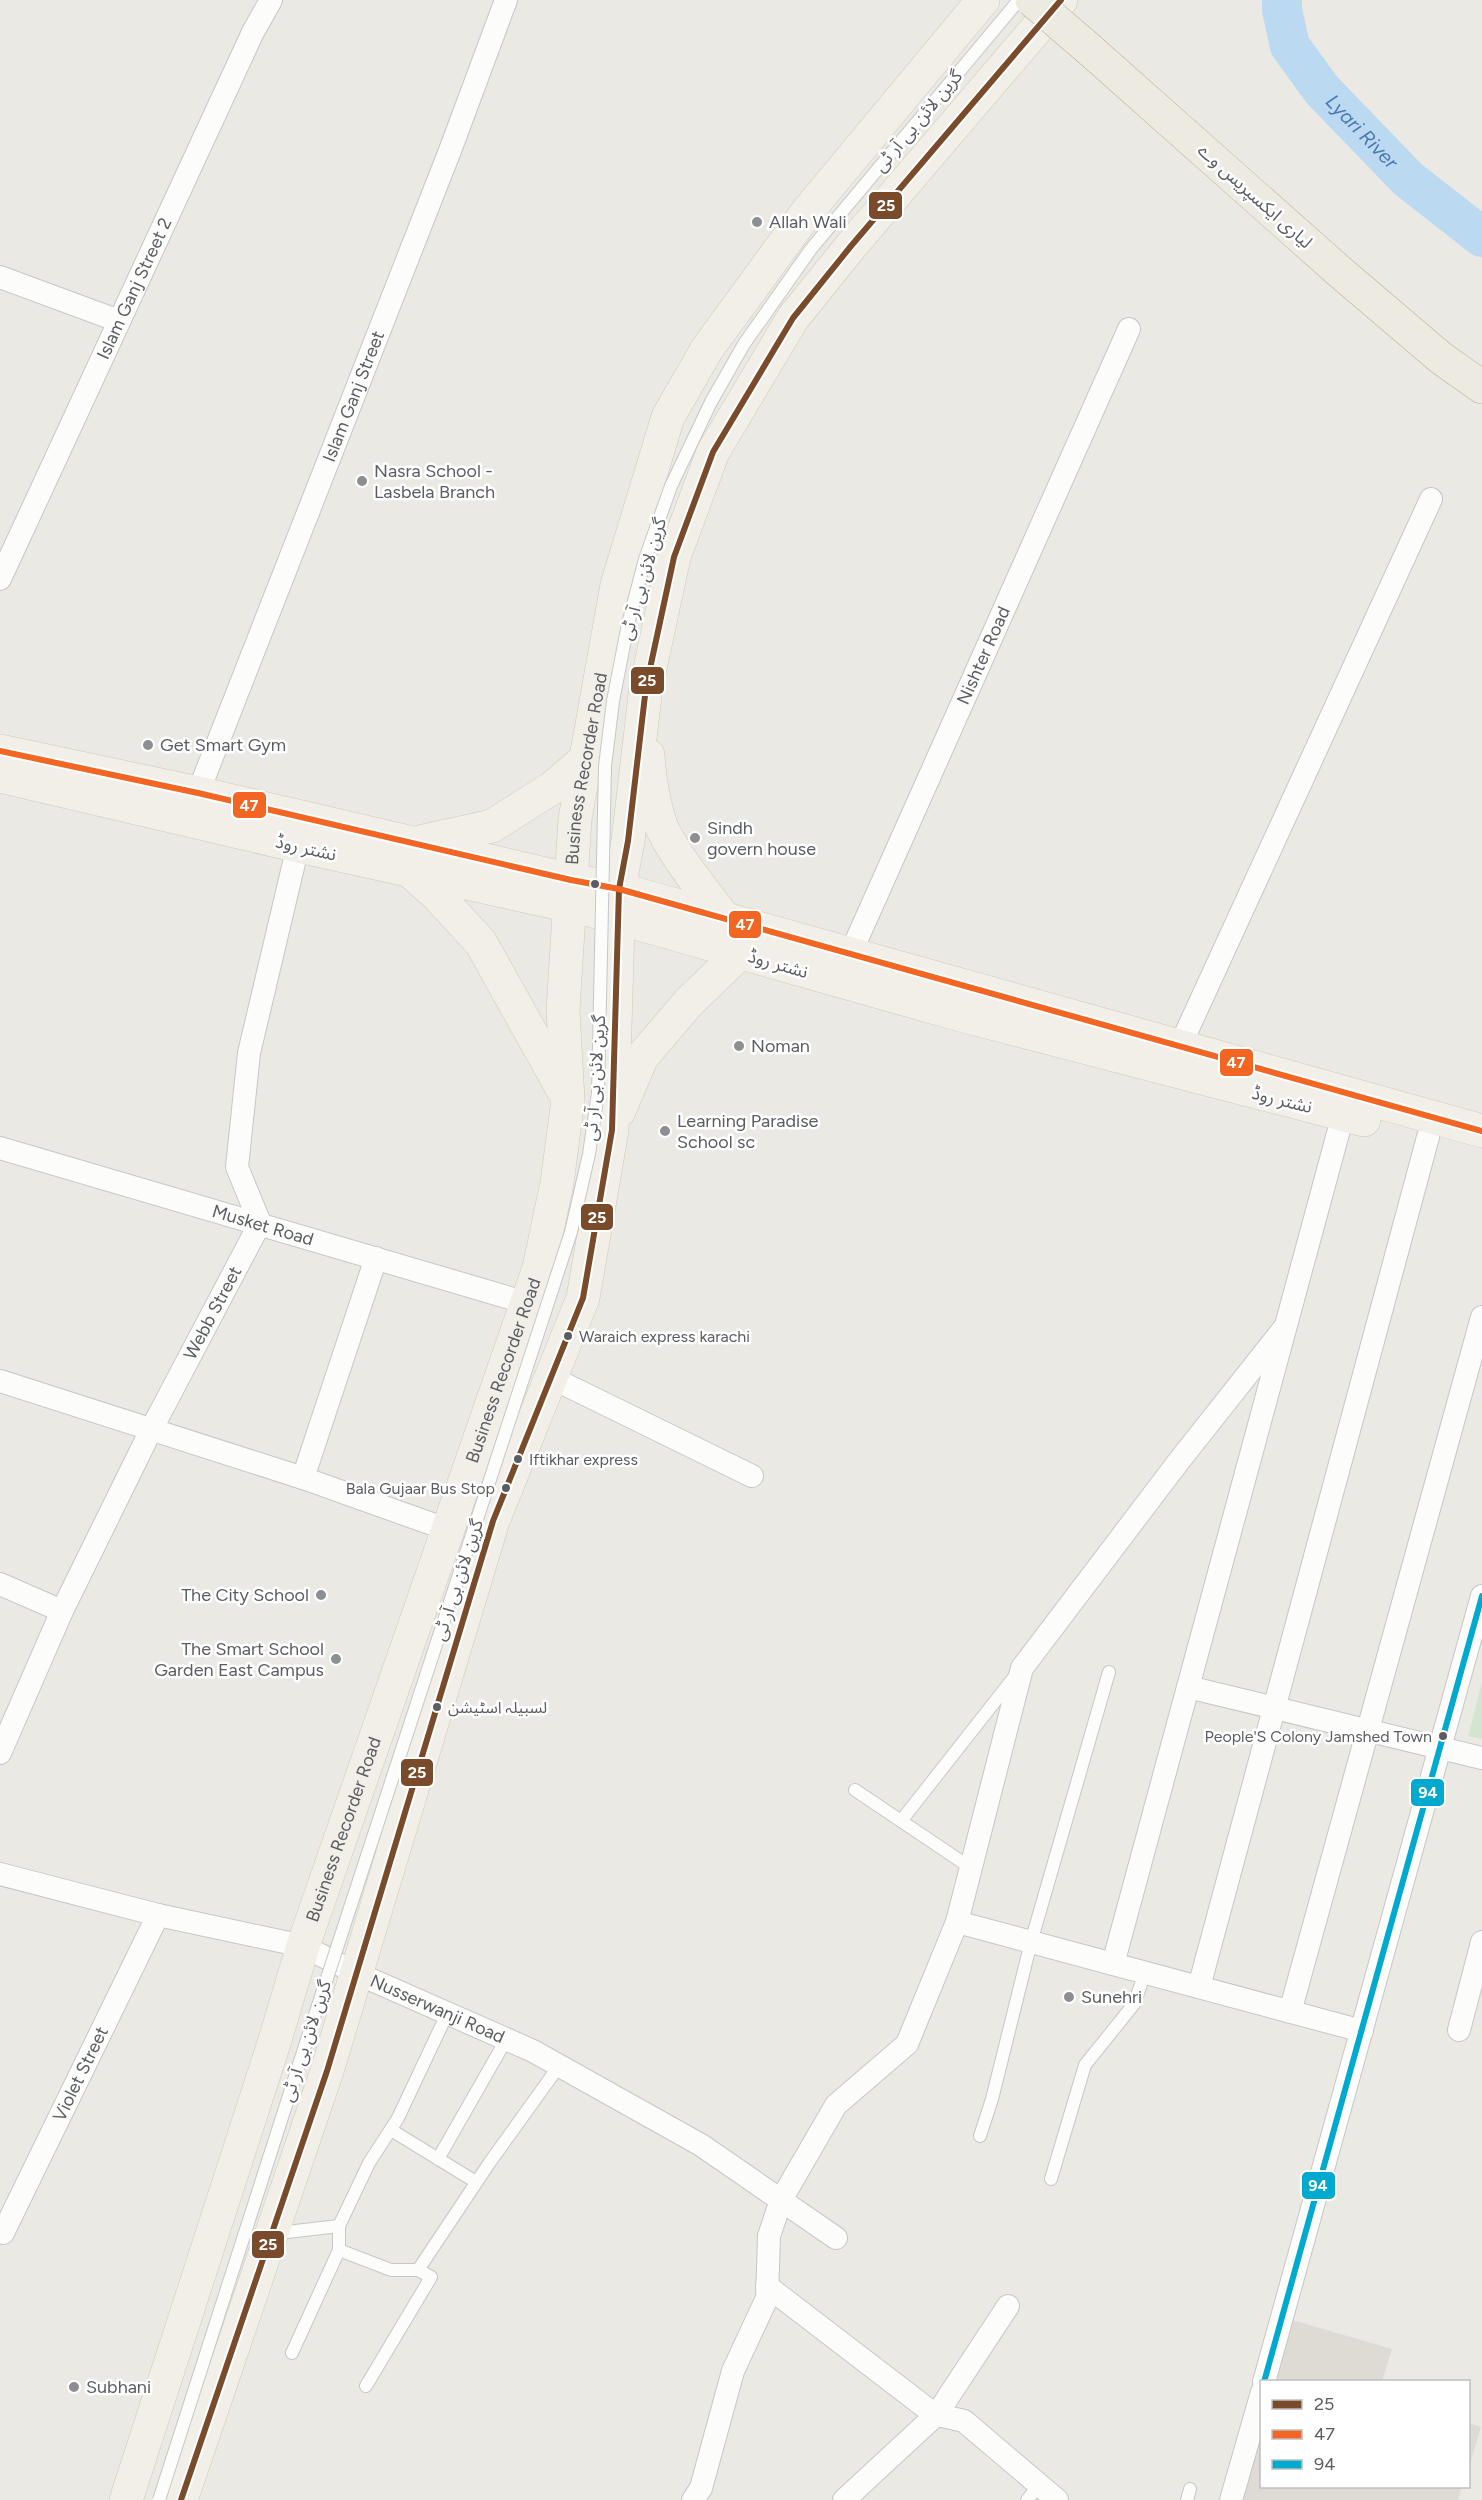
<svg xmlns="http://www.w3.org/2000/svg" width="1482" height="2500" font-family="Figtree,'Noto Sans Arabic',sans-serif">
  <rect width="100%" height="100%" fill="#eae9e4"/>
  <g fill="#dddbd4">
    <path d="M1282 2317 1392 2349 1382 2381 1264 2382Z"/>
    <path d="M1261 2392 1262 2486 1462 2487 1458 2500H1231Z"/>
    <path d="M1469 2423 1481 2427 1469 2467 1468 2423Z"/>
  </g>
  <path fill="#d3e5d1" d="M1482 1682V1739L1468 1736Z"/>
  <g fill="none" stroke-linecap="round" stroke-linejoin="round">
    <path stroke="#bbd9f1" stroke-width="40" id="s1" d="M1282 0V10L1290 46 1322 90 1408 179 1482 237"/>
    <defs>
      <g id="service">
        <path d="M711 402 744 344 811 249 1019 0"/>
        <path d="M855 1790 971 1868"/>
        <path d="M901 1821 1015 1676"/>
        <path d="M391 2130 476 2182"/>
        <path d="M980 2136 992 2099 1031 1942 1109 1672"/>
        <path d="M438 2159 506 2040"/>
        <path d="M1051 2179 1085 2065 1134 2004 1145 1973"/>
        <path d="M339 2226 369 2163 398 2118 447 2014"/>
        <path d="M287 2232 339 2226V2250L391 2270H418L431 2277 366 2386"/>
        <path d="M418 2270 490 2162 559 2066"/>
        <path d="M292 2353 339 2250"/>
        <path d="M1027 2500 1039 2485"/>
        <path d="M1187 2500 1190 2489"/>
      </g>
      <g id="minor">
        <path d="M0 277 119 321"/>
        <path id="s2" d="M0 579 253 32 271 0"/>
        <path id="s3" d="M198 793 451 148 506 0"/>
        <path id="s4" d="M845 966 1129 329"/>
        <path d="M1174 1059 1431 499"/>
        <path id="s5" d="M0 1148 527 1303"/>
        <path d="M552 1378 752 1476"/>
        <path d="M0 1381 303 1478 449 1530"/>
        <path d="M303 1478 376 1258"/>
        <path d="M0 1584 62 1611"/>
        <path d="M1188 1687 1482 1758"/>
        <path id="s6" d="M0 1753 62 1611 151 1430 260 1223 237 1167 249 1053 298 846"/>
        <path id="s7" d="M0 1874 158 1915 303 1946 356 1973 533 2051 701 2145 836 2238"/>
        <path d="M957 1922 1362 2031"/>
        <path d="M1113 1964 1343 1115"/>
        <path d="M1199 1987 1428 1137"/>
        <path d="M1290 2012 1482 1317"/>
        <path d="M1459 2030 1482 1942"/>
        <path id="s8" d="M3 2233 158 1915"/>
        <path d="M767 2286 934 2414 964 2421 1057 2500"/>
        <path d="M1264 2382 1482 1596"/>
        <path d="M693 2500 701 2488 733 2371 767 2298 769 2236 781 2200 836 2105 907 2044 957 1922 1022 1668 1179 1461 1285 1327"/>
        <path d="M844 2500 937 2414 1008 2306"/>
        <path d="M1231 2500 1262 2392"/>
      </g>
      <g id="primary">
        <path d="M0 751 198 793 571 880 619 889 1482 1131"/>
        <path d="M648 755C649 775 655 815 664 832 680 863 704 891 725 919"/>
        <path d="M0 776 298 846 593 911 964 1016 1364 1120"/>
        <path d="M423 841 492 826 552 788 586 759"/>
        <path d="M410 871 438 896 481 943 563 1090"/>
        <path d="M619 1111 642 1057 689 1002 740 953"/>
        <path id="s9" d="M126 2500 275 2040 303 1946 539 1268 557 1183 568 1100 563 1010 575 819 617 585 668 417 707 349 807 212 983 0"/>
        <path d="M181 2500 327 2071 493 1521 583 1298 612 1130 619 889 628 841 646 687 674 557 713 452 793 318 851 246 1061 0"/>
      </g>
      <path id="motorway" d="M1090 50 1340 272 1441 358 1482 387"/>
    </defs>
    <use href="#service" stroke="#c6c7c6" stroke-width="14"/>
    <use href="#minor" stroke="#c6c7c6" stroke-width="24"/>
    <use href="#primary" stroke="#cfc9b4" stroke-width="34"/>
    <use href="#motorway" stroke="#bdb295" stroke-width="34"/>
    <use href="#service" stroke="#fcfcfb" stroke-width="12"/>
    <use href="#minor" stroke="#fcfcfb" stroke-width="22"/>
    <use href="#primary" stroke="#f1efe7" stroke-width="33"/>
    <use href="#motorway" stroke="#edeae1" stroke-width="33"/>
    <defs>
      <path id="service-bridge" d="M159 2500 313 2021 571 1232 589 1154 598 1093 605 766 613 701 628 624 645 559 671 486 711 402"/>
      <path id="motorway-bridge" d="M1032 0 1090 50"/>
    </defs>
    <use href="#service-bridge" stroke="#c6c7c6" stroke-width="14" stroke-linecap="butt"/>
    <use href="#motorway-bridge" stroke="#bdb295" stroke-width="34" stroke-linecap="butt"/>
    <use href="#service-bridge" stroke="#fcfcfb" stroke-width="12"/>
    <use href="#motorway-bridge" stroke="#edeae1" stroke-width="33"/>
    <defs>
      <path id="bus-1" d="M181 2500 327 2071 493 1521 583 1298 612 1130 619 889 628 841 646 687 674 557 713 452 793 318 851 246 1061 0"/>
      <path id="bus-2" d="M0 751 198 793 571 880 619 889 1482 1131"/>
      <path id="bus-3" d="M1264 2382 1482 1596"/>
    </defs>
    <use href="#bus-1" stroke="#fff" stroke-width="10"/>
    <use href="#bus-2" stroke="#fff" stroke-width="10"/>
    <use href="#bus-3" stroke="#fff" stroke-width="10"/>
    <use href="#bus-1" stroke="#7a4b2a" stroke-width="6"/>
    <use href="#bus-2" stroke="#f26522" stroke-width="6"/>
    <use href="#bus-3" stroke="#00a9ce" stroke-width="6"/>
  </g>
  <g fill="#8c8e8f" stroke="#fff" stroke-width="2">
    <circle cx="757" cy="222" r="6"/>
    <circle cx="362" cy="481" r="6"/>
    <circle cx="148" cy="745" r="6"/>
    <circle cx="695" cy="838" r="6"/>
    <circle cx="739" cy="1046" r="6"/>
    <circle cx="665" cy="1131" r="6"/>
    <circle cx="321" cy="1595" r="6"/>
    <circle cx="336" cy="1659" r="6"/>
    <circle cx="1069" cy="1997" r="6"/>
    <circle cx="74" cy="2387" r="6"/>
  </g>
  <g fill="#5a5d61" stroke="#fff" stroke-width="2">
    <circle cx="595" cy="884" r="5"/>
    <circle cx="568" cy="1336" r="5"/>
    <circle cx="518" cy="1459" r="5"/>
    <circle cx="506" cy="1488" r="5"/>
    <circle cx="437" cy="1707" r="5"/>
    <circle cx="1443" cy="1736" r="5"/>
  </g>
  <g text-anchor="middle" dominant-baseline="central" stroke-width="5" stroke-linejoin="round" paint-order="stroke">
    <g font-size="16" fill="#5a5d61" stroke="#fff" text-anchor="start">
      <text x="579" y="1336">Waraich express karachi</text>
      <text x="529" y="1459">Iftikhar express</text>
      <text x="495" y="1488" text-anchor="end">Bala Gujaar Bus Stop</text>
      <text x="448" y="1707">لسبیلہ اسٹیشن</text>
      <text x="1432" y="1736" text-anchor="end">People'S Colony Jamshed Town</text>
    </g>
    <g font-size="18" fill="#5a5d61" stroke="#fff">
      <text transform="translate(918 121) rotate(-50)">گرین لائن بی آر ٹی</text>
      <text transform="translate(1255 196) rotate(42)">لیاری ایکسپریس وے</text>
      <text stroke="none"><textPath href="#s2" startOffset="320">Islam Ganj Street 2</textPath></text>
      <text stroke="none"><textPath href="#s3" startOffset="426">Islam Ganj Street</textPath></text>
      <text transform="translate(643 579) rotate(-74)">گرین لائن بی آر ٹی</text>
      <text stroke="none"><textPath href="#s4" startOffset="340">Nishter Road</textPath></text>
      <text stroke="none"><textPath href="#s9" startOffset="1803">Business Recorder Road</textPath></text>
      <text transform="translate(306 848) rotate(13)">نشتر روڈ</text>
      <text transform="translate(778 964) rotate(16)">نشتر روڈ</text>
      <text transform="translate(595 1078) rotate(-86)">گرین لائن بی آر ٹی</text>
      <text transform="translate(1282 1100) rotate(14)">نشتر روڈ</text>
      <text stroke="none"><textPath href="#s5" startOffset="274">Musket Road</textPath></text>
      <text stroke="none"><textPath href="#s6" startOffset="489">Webb Street</textPath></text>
      <text stroke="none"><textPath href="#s9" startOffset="1191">Business Recorder Road</textPath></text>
      <text transform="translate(458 1580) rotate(-72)">گرین لائن بی آر ٹی</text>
      <text stroke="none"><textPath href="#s9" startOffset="705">Business Recorder Road</textPath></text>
      <text stroke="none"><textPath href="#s7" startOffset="460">Nusserwanji Road</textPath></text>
      <text transform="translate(306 2041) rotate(-72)">گرین لائن بی آر ٹی</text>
      <text stroke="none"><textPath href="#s8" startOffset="177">Violet Street</textPath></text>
    </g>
    <g font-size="18" fill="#5a5d61" stroke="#fff" text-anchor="start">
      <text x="769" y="222">Allah Wali</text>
      <text x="374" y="471">Nasra School -<tspan x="374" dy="21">Lasbela Branch</tspan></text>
      <text x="160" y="745">Get Smart Gym</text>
      <text x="707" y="828">Sindh<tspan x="707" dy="21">govern house</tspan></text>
      <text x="751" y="1046">Noman</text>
      <text x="677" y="1121">Learning Paradise<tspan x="677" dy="21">School sc</tspan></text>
      <text x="309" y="1595" text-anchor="end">The City School</text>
      <text x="324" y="1649" text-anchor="end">The Smart School<tspan x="324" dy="21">Garden East Campus</tspan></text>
      <text x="1081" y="1997">Sunehri</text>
      <text x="86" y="2387">Subhani</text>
    </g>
    <g font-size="20" font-style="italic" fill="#4a79af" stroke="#fff">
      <text stroke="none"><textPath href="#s1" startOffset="159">Lyari River</textPath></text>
    </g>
  </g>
  <g stroke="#fff" stroke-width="2">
    <rect x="868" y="191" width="35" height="29" rx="6" fill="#7a4b2a"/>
    <rect x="630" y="666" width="35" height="29" rx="6" fill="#7a4b2a"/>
    <rect x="232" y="791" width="35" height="28" rx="6" fill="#f26522"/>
    <rect x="728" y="910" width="34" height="29" rx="6" fill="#f26522"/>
    <rect x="1219" y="1048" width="35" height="29" rx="6" fill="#f26522"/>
    <rect x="580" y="1203" width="34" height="28" rx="6" fill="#7a4b2a"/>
    <rect x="400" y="1758" width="34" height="29" rx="6" fill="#7a4b2a"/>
    <rect x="1410" y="1778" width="35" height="29" rx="6" fill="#00a9ce"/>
    <rect x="1301" y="2171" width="35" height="29" rx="6" fill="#00a9ce"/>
    <rect x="251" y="2230" width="34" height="29" rx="6" fill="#7a4b2a"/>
  </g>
  <g font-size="16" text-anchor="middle" font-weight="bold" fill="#fff">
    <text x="886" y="211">25</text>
    <text x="647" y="686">25</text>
    <text x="249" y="811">47</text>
    <text x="745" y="930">47</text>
    <text x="1236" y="1068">47</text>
    <text x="597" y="1223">25</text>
    <text x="417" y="1778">25</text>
    <text x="1428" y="1798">94</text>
    <text x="1318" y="2191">94</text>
    <text x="268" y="2250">25</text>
  </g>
  <rect x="1260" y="2380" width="210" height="108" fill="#ffffff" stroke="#bdbec0" stroke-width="1.5"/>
  <rect x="1272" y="2400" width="30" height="9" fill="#7a4b2a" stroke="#bdbec0" stroke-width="1.5"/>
  <text x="1314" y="2410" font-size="18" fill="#5a5d61">25</text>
  <rect x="1272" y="2430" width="30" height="9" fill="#f26522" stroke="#bdbec0" stroke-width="1.5"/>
  <text x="1314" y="2440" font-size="18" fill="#5a5d61">47</text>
  <rect x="1272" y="2460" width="30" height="9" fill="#00a9ce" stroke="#bdbec0" stroke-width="1.5"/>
  <text x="1314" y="2470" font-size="18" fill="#5a5d61">94</text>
</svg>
